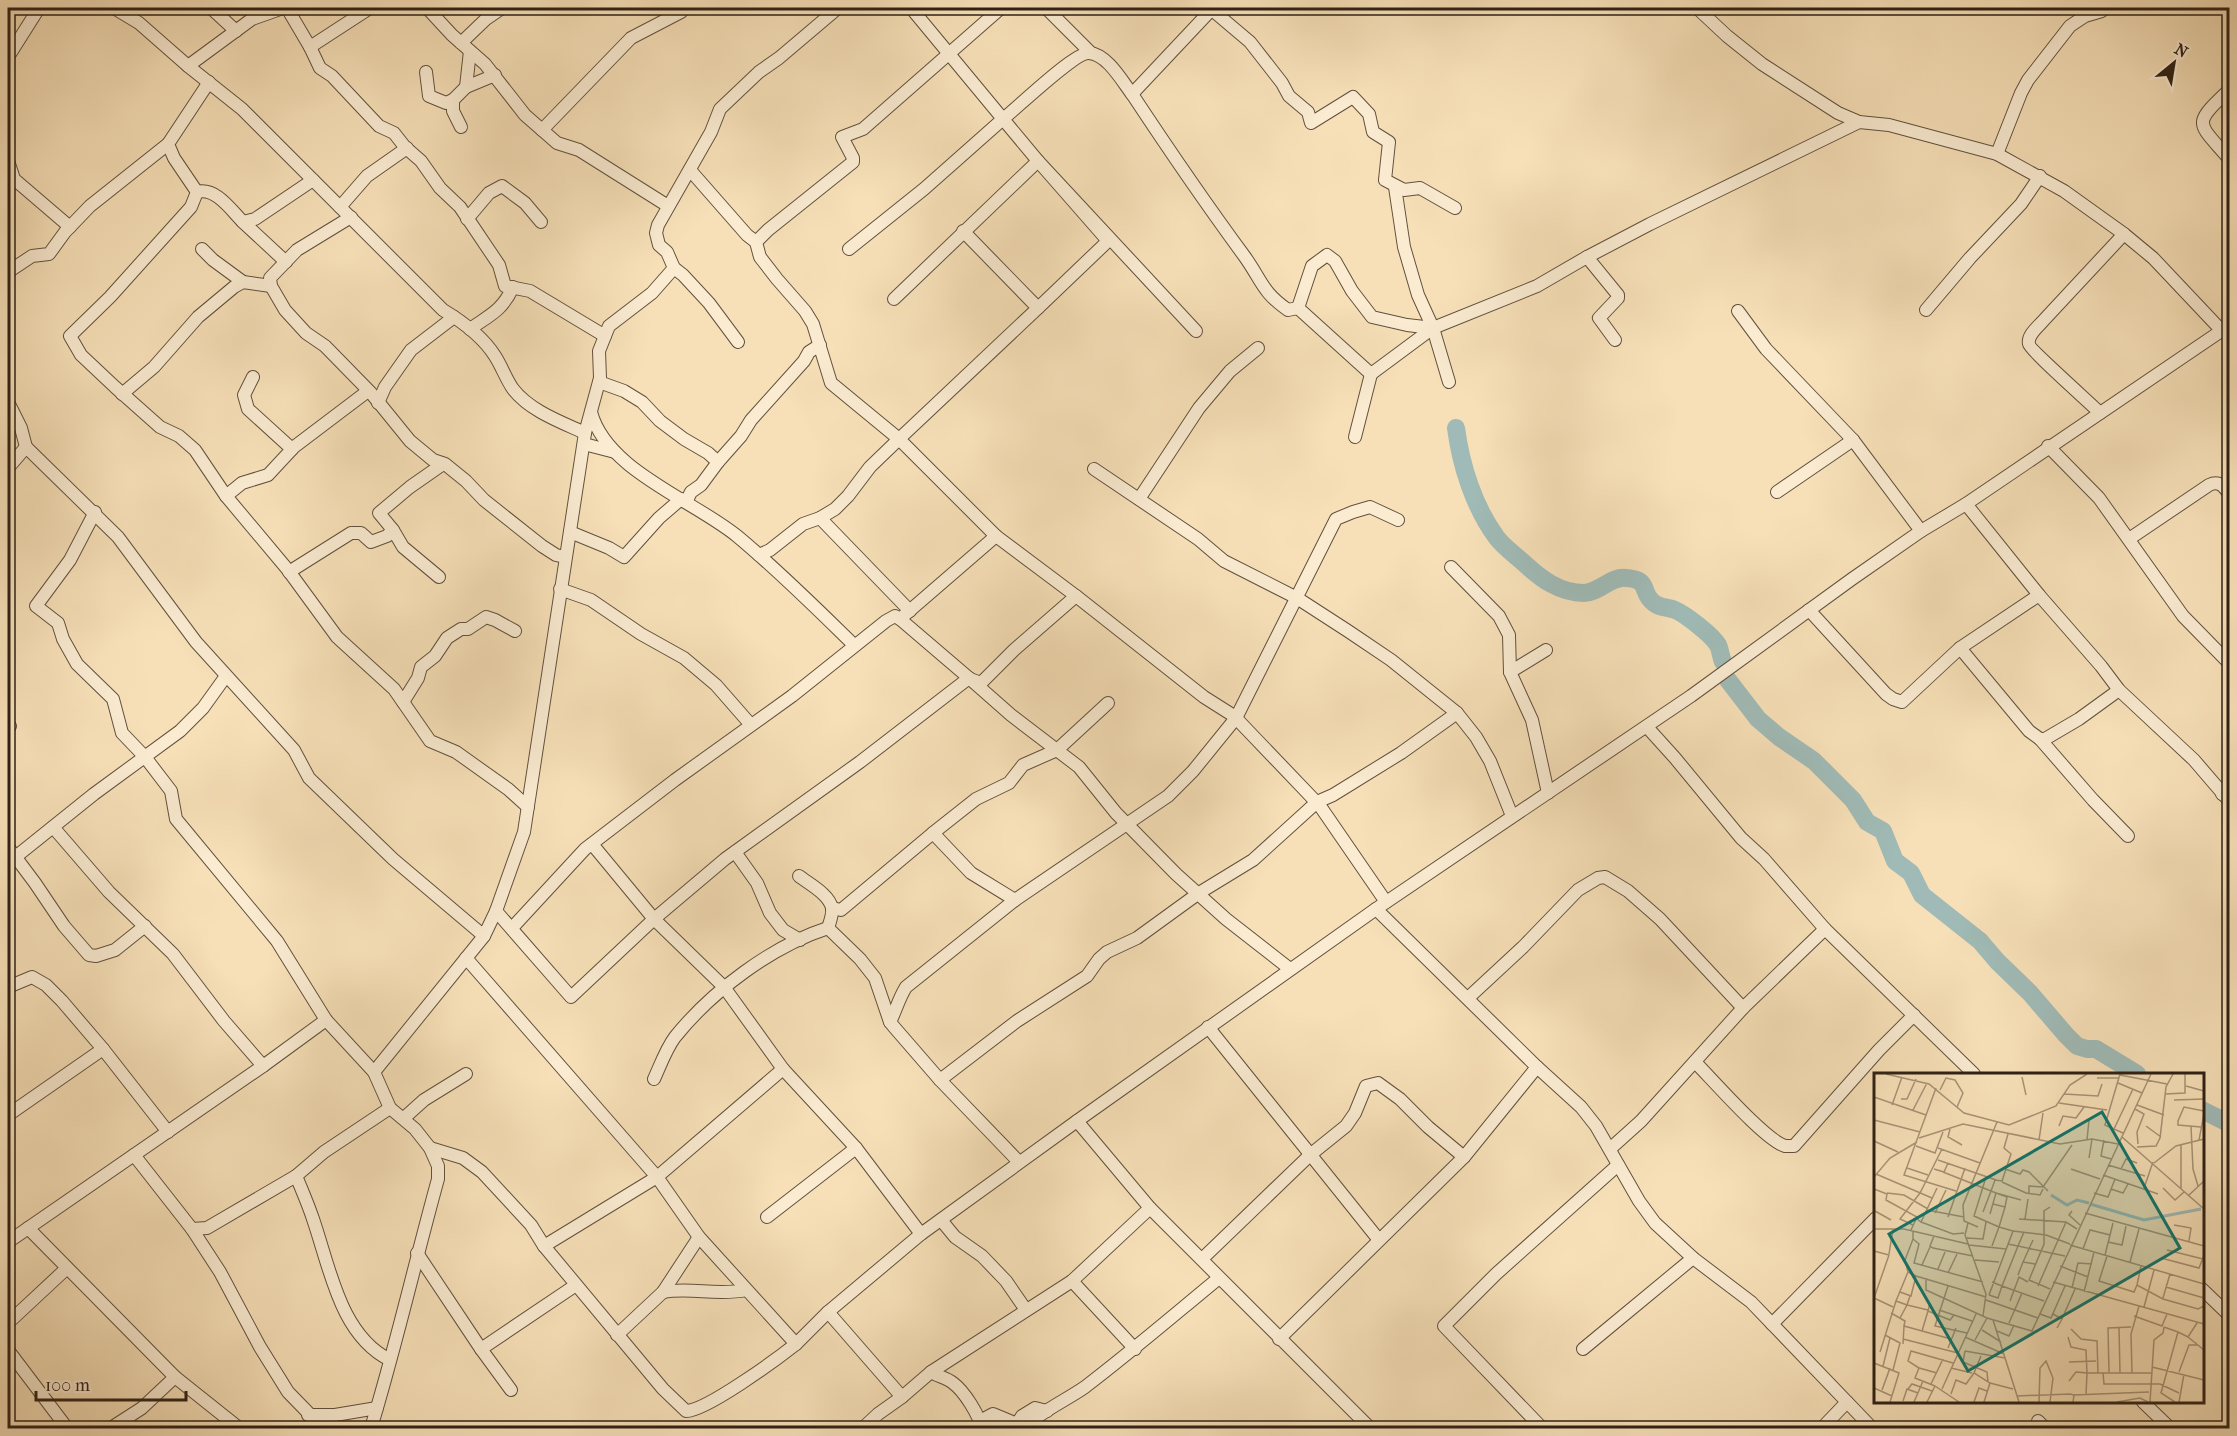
<svg xmlns="http://www.w3.org/2000/svg" width="2237" height="1436" font-family="'IM FELL French Canon',serif">
  <rect width="100%" height="100%" fill="#f7e0b8"/>
  <filter id="stains"><feTurbulence type="fractalNoise" baseFrequency=".00333" numOctaves="4"/><feColorMatrix values="0 0 0 0 .2 0 0 0 0 .09 0 0 0 0 .02 0 0 0 .5 -.17"/></filter>
  <radialGradient id="worn" r=".72"><stop offset=".6" stop-color="#630" stop-opacity="0"/><stop offset="1" stop-color="#630" stop-opacity=".3"/></radialGradient>
  <g fill="none" stroke-linecap="round" stroke-linejoin="round">
    <g stroke="#a0bbb7" stroke-width="18">
      <path d="M1456 428C1461 466 1474 507 1497 538 1504 547 1515 555 1524 563 1541 579 1560 593 1584 593 1599 593 1611 576 1626 578 1652 580 1639 592 1654 603 1660 608 1668 607 1675 610 1685 614 1712 635 1718 645 1720 649 1721 657 1723 662"/>
      <path d="M1728 680 1758 719 1779 737 1814 761 1853 800 1867 822 1883 831 1895 861 1911 873 1922 895 1980 941 1997 961 2030 993 2066 1035 2077 1046 2087 1049H2096L2137 1074"/>
      <path d="M2202 1110 2230 1124"/>
    </g>
    <defs>
      <g id="minor">
        <path d="M114 8 139 23 188 66 242 109 443 310C463 322 483 337 495 356 502 367 506 379 513 389 530 411 561 422 585 433"/>
        <path d="M211 8 236 31"/>
        <path d="M287 8 310 47 370 8"/>
        <path d="M427 8 452 35 485 64 525 115 557 143 579 150 668 206"/>
        <path d="M1046 8 1091 53"/>
        <path d="M1697 8 1727 36 1762 64 1838 113 1859 122 1889 125 1997 154 2064 191 2124 234 2153 258 2222 331"/>
        <path d="M1211 9 1250 42 1282 83 1289 96 1308 112 1311 123 1353 97 1369 114 1373 132 1389 142 1385 180 1404 190 1420 188 1455 208"/>
        <path d="M461 43 486 19 502 8"/>
        <path d="M310 47 320 68 332 76 379 126 394 133 405 147 421 161 440 188 460 207 499 265 505 286 530 291 605 336"/>
        <path d="M470 51 466 87 495 75"/>
        <path d="M8 57 39 8"/>
        <path d="M188 66 252 19 283 8"/>
        <path d="M426 72 429 96 446 103 453 100"/>
        <path d="M209 82 168 144 174 158 197 192 191 207 110 297 70 336 81 355 115 387 160 427 179 436 195 450 226 496 288 570 337 637 394 689 430 741 456 752 508 789 528 807"/>
        <path d="M2230 89C2191 126 2197 121 2230 160"/>
        <path d="M1132 94C1169 150 1206 204 1245 257 1262 281 1262 292 1288 310L1298 308"/>
        <path d="M461 127 453 111V100L466 87"/>
        <path d="M542 130 631 38 681 12 685 8"/>
        <path d="M1997 154 2021 93 2028 80 2070 26 2085 16 2102 11"/>
        <path d="M8 161 14 179 70 227"/>
        <path d="M690 170 747 235 756 242"/>
        <path d="M1395 187 1404 247 1418 295 1433 328 1449 382"/>
        <path d="M197 192C216 187 231 210 243 222L255 219 313 180"/>
        <path d="M340 207 367 176 407 148"/>
        <path d="M351 217 297 250 270 278 271 286 285 310 306 333 325 346 371 393 410 441 433 460 445 464 466 481 484 500 542 546 556 555 565 557"/>
        <path d="M467 219 489 193 502 186 525 203 541 222"/>
        <path d="M243 222 286 262"/>
        <path d="M202 249 213 260 243 282"/>
        <path d="M849 249 924 189 1003 119 911 8"/>
        <path d="M1587 257 1618 295V298L1599 318 1615 340"/>
        <path d="M8 272 32 256 49 254 65 232 90 206 168 144"/>
        <path d="M894 299 1038 161 1003 119C1017 108 1075 52 1089 53 1107 54 1122 81 1132 94L1213 8"/>
        <path d="M1038 308 1108 241 1038 161 1196 331"/>
        <path d="M1298 308 1312 266 1327 255 1335 261 1352 291 1372 317 1407 325 1433 328 1537 286 1587 257 1650 224 1859 122"/>
        <path d="M1298 308 1371 374 1433 328"/>
        <path d="M1926 310 1970 258 2021 204 2040 176"/>
        <path d="M1738 311 1766 349 1853 440 1921 531"/>
        <path d="M470 329C490 315 502 311 513 287"/>
        <path d="M738 342 709 303 683 275 674 268 667 252 659 245 656 233 658 225 711 132 720 109 759 72 779 58 838 8"/>
        <path d="M253 377 244 395 248 409 292 449"/>
        <path d="M599 382 624 391 642 402 660 421 684 439 708 453 718 462 741 436 751 420 804 361 809 352 820 345"/>
        <path d="M122 394 154 367 198 317 234 287 243 282 271 286"/>
        <path d="M8 402 21 428 26 447"/>
        <path d="M378 403 385 387 411 350 454 317"/>
        <path d="M591 412C606 470 693 500 737 536 778 570 816 608 854 645"/>
        <path d="M2100 413C2090 403 2030 350 2029 344 2027 335 2038 327 2043 321L2124 234"/>
        <path d="M1355 437 1371 374"/>
        <path d="M584 444 615 452"/>
        <path d="M2048 446 2099 498 2183 616 2230 664"/>
        <path d="M8 468 26 447 118 537 196 642 294 750 309 778 393 859 484 936"/>
        <path d="M1094 469 1198 539 1224 561 1297 598 1348 631 1391 660 1457 713 1476 737 1490 761 1512 816"/>
        <path d="M1777 492 1853 440"/>
        <path d="M226 496 242 483 268 475 294 447 368 391"/>
        <path d="M1139 499 1199 408 1230 371 1258 348"/>
        <path d="M686 502 691 492 701 485 718 462"/>
        <path d="M1966 504 2039 595 2101 666 2119 690 2194 760 2230 802"/>
        <path d="M95 512 70 560 36 606 58 623 63 639 77 664 113 699 122 733 145 757 171 791 176 819 277 941 326 1020 374 1072 390 1108 415 1129 430 1148 438 1166V1179C415 1262 396 1346 371 1428"/>
        <path d="M820 518 910 611"/>
        <path d="M393 530 403 547 439 577"/>
        <path d="M570 532 609 548 624 557 659 518 681 499"/>
        <path d="M996 536 1076 596 1204 697 1234 716 1320 806 1386 902"/>
        <path d="M2129 539 2209 485C2220 480 2224 487 2230 495"/>
        <path d="M759 555 770 550 803 524 820 518 835 509 848 496 870 467 899 439 831 383 813 324 805 311 777 279 760 257 756 242 768 230 853 162V158L842 137 863 129 1001 8"/>
        <path d="M1451 567 1499 616 1509 635 1510 672"/>
        <path d="M289 572 351 533H361L371 542 387 536 393 530 379 513 410 487 443 464"/>
        <path d="M560 589 591 600 641 634 684 658 716 685 751 725"/>
        <path d="M1809 610 1886 694 1893 699 1902 702 1960 648 2039 595"/>
        <path d="M1960 648 2029 731 2040 739H2045L2079 719 2119 690"/>
        <path d="M1546 650 1510 672 1532 720 1548 793"/>
        <path d="M969 678 1011 715 1079 767 1116 813 1176 874 1226 919 1290 969"/>
        <path d="M970 679 981 683 1014 650 1076 596"/>
        <path d="M403 702 418 678 421 667 435 656 447 638 461 629H468L486 617 495 620 515 631"/>
        <path d="M1647 727 1675 758 1741 838 1764 859 1825 929 1974 1074"/>
        <path d="M8 729 10 726"/>
        <path d="M2040 739 2093 800 2128 836"/>
        <path d="M2222 794 2230 784"/>
        <path d="M53 827 109 892 173 954 224 1021 263 1066"/>
        <path d="M933 833 976 799 1009 783 1023 765 1057 750 1108 703"/>
        <path d="M592 844 654 919 725 859 860 762 969 678 900 619"/>
        <path d="M8 847 35 883 64 926 89 955 96 956 115 950 145 926"/>
        <path d="M735 852 757 883 770 913 783 930 800 940"/>
        <path d="M8 863 94 794 180 731 203 708 226 676"/>
        <path d="M799 876C809 884 829 894 832 908 833 914 830 922 828 928"/>
        <path d="M832 908 841 910 933 833 971 873 1015 900"/>
        <path d="M1376 909 1537 1067 1581 1107 1596 1126 1639 1201 1655 1223 1693 1258 1751 1302 1872 1428"/>
        <path d="M496 911 571 997 654 919 724 987 783 1069 856 1148 921 1234"/>
        <path d="M512 928 585 849 675 780 792 696 886 621 895 616 900 619 996 536 899 439 1038 308 963 231"/>
        <path d="M466 958 657 1177 699 1237 796 1344 828 1312 921 1234 1077 1121 1376 909 1691 696 1852 579 1921 531 1966 504 2230 325"/>
        <path d="M8 987 32 977 46 985 62 1001 103 1049 168 1132"/>
        <path d="M1468 998 1523 947 1578 890 1598 878 1605 877 1628 891 1660 919 1743 1008"/>
        <path d="M1208 1027 1379 1240"/>
        <path d="M1695 1062C1712 1079 1765 1140 1785 1146 1788 1146 1791 1146 1794 1146L1879 1050 1914 1015"/>
        <path d="M374 1072 484 936 496 911 524 832 585 433 600 378 599 351 609 326 652 293 674 268"/>
        <path d="M654 1079C660 1066 666 1049 675 1037 712 991 772 946 828 928L860 959 875 978 890 1022"/>
        <path d="M940 1080 1017 1021 1087 976 1099 959 1107 952 1137 938 1199 893 1253 860 1317 802 1333 795 1401 753 1457 713"/>
        <path d="M8 1115 103 1049"/>
        <path d="M404 1118 424 1100 466 1074"/>
        <path d="M1077 1121 1150 1208 1370 1428"/>
        <path d="M430 1148 463 1158 482 1172 531 1225 544 1246 663 1389 686 1411C706 1411 777 1359 796 1344"/>
        <path d="M1611 1148 1641 1121 1743 1008 1825 929"/>
        <path d="M134 1155 192 1229 220 1272 260 1347 288 1392 323 1428"/>
        <path d="M1019 1162 940 1080 894 1027 890 1022C896 1010 899 998 906 987L1015 900 1168 796 1193 771 1236 718 1336 519 1353 512 1370 507 1398 520"/>
        <path d="M296 1176C302 1190 308 1204 313 1219 330 1268 340 1335 390 1360"/>
        <path d="M767 1217 856 1148"/>
        <path d="M941 1220 955 1237 982 1256 1006 1281 1026 1310"/>
        <path d="M28 1228 175 1377 239 1428"/>
        <path d="M192 1229 207 1228 296 1176 324 1152 390 1108"/>
        <path d="M8 1242 263 1066 326 1020"/>
        <path d="M544 1246 657 1177 783 1069"/>
        <path d="M417 1253 481 1349 576 1285"/>
        <path d="M1202 1259 1310 1155 1346 1126 1355 1113 1366 1086 1378 1083 1400 1099 1428 1127 1464 1157"/>
        <path d="M1072 1281 1135 1349"/>
        <path d="M2202 1289 2230 1316"/>
        <path d="M663 1292C691 1287 717 1296 746 1290"/>
        <path d="M828 1312 902 1397 931 1372 1072 1281 1150 1208"/>
        <path d="M8 1323 67 1268"/>
        <path d="M1772 1324 1876 1218"/>
        <path d="M617 1335 663 1292 699 1237"/>
        <path d="M1279 1339 1464 1157 1537 1067"/>
        <path d="M481 1349 511 1390"/>
        <path d="M1583 1349 1693 1258"/>
        <path d="M8 1350 67 1428"/>
        <path d="M931 1372C937 1376 947 1378 953 1383 964 1391 980 1416 981 1428"/>
        <path d="M2143 1402 2170 1428"/>
        <path d="M308 1415H335L377 1408"/>
        <path d="M980 1421 993 1414 1017 1424 1022 1416 1035 1408 1047 1411"/>
        <path d="M2038 1421 2045 1428"/>
        <path d="M111 1428 142 1408 175 1377"/>
        <path d="M863 1428 878 1414 902 1397"/>
        <path d="M1024 1428C1041 1411 1065 1401 1085 1387 1131 1352 1174 1315 1219 1278"/>
        <path d="M1542 1428 1444 1326 1496 1274 1618 1165"/>
        <path d="M1822 1428 1847 1402"/>
      </g>
    </defs>
    <use href="#minor" stroke="#60513e" stroke-width="14"/>
    <use href="#minor" stroke="#faebd1" stroke-width="12"/>
  </g>
  <g transform="translate(1874 1073)">
    <rect width="330" height="330" fill="#f7e0b8"/>
    <path fill="none" stroke="#a0bbb7" stroke-width="3" d="M177 122 193 132 203 127 215 130M216 131 270 147 327 136"/>
    <path fill="none" stroke="#a79477" stroke-width="1.5" d="M12 1 55 11 90 40 135 52 182 33 196 12 213 1M246 1 231 52 249 60M246 2 293 11M148 4 152 22M223 5H245M244 10 268 20M312 13 330 18M62 15 30 102 82 118M66 17 72 5 81 7 89 20 83 34M190 21 224 23 228 11M291 21 311 20V1M0 24 52 42M27 26H33L42 6M300 27 330 26M185 30 233 37M18 32 28 4M263 32 290 42M261 36 270 41 263 59 264 71M39 37 53 10M0 47 46 59M185 53 189 43 202 45 210 34M272 53 287 64M317 53 319 96 324 113M327 54 304 52V48L310 34 330 38M76 56 74 64 88 72M240 56 259 16M248 64 330 136M45 65 89 51 186 71 218 66 244 71M165 67 169 40M213 67 215 47M230 67 227 83 237 86M325 67 330 41M0 68 24 79M42 73 61 80 69 59M263 74 282 73 286 65 292 14 299 1M64 75 106 90M215 85 218 66M64 87 122 107M280 90 302 73 330 66M234 92 271 103M33 95 54 102M60 96 70 99 74 90M131 96 146 101 149 97 155 99 174 118M197 96 226 106M247 96 252 86 263 90M69 99 117 118 109 139M2 101 58 125M229 102 284 121M0 104 16 85 43 69M112 104 100 143 125 154 118 173M128 109 152 120 166 122 169 116M270 115 279 89M289 115 301 127 310 119M0 116 13 121 12 127 43 144 37 157M237 116 249 120 254 111M307 116V71M13 120 30 122 54 136M155 120V113L169 114 198 72M220 120 234 124 241 106M314 123 330 108M131 134 133 124 122 120 147 127M53 137 90 144M1 138 17 147M198 138 195 142 206 152M61 140 72 117M211 140 330 173M116 141 122 120 117 118 121 107 128 108 137 81 130 75 134 61M74 144 91 95M43 146 47 149 63 115M145 146 192 149 203 156M151 146 154 126M47 149 79 161 90 160M94 150 91 162 112 221 109 243M39 152 26 146 46 120 68 76M300 152 317 155 315 168M104 154 90 148 89 132 123 49M0 156H30L94 171M39 158V166L45 171 40 190 109 209M139 158 172 162 196 171M150 159 144 173 191 183M60 163 56 173 59 175 99 183M93 165 109 166 112 149M234 169 248 172 252 153M95 172 132 176M196 172 330 211M209 176 216 157 236 162M293 177 329 186M0 178 15 182 0 225M15 181 19 156M231 182 239 150M233 183 225 208 260 219 263 212 289 226 324 236 330 233M287 185 325 195 330 182M101 187 125 189M149 189 159 167M256 189 265 156M48 192 56 174M186 193 214 204M64 196 71 179M34 199 31 187 39 166M74 200 83 181M144 202 149 189 161 191M52 205V217L113 245 158 258 164 245M118 209 128 213 144 173 134 171M179 209 330 251M263 212 267 193M74 213 61 253 93 260M164 213 192 149M292 214 330 225M198 215 204 190 218 191M176 216 155 207 170 171V138L176 134M26 219 37 223 42 203 112 224M210 219 220 179M115 222 139 158 125 154 131 134 119 131M115 222 124 225 128 213 170 228M36 223 33 232 54 237M0 225 19 234M289 225 296 201M112 227 164 245 277 1M22 228 34 199 42 203M136 228 145 204 154 209M56 230 54 238 76 247 80 242M270 234 280 197M65 237 98 248M17 240 31 248 30 253M166 241 177 245 191 213M179 241 188 246 183 255M260 243 288 253 293 241M188 246 201 216M119 247 145 329M135 250 148 220M245 254 246 300M290 254 304 259 287 320 301 329M197 256 207 266 223 268 224 300M108 257 127 269M48 258 54 238M123 258 135 263 140 252M304 259 314 264 323 250M11 262 26 270 19 297M91 264 130 281M194 264 197 274 212 277 213 300H277M314 264 330 277M29 266 84 280M101 267 113 245M29 271 30 253 77 266M74 275 82 255M91 278 89 289 113 299 114 309M91 278 131 285M6 279 22 228 33 232 26 245M107 283 100 300 116 310 110 329M195 289 222 288M0 290 25 300 16 329M9 293 16 265M278 294 330 307M45 295 34 288 37 278 79 290M77 295 98 300M235 299 234 255 257 254M305 299 315 272H324M229 300 230 311H286L305 320M258 300 257 261 265 233M195 308 202 299 213 300 212 322M116 310 139 316M57 311 69 286M61 313 41 305 45 295 63 300M0 315 18 323M34 316 38 311 58 318M68 316 102 241M8 317 16 295M77 321 82 307 92 311 100 300M199 322 275 319M143 323 196 321 200 322 199 329M29 328 33 316 44 320M40 329 49 308M53 329 61 313 85 329M100 329 105 315 113 318M165 329 166 295 172 288 179 305 176 329M243 329 266 325 274 329M276 329 280 267 289 260 290 254M305 329 310 301"/>
    <path fill="#0f766e" fill-opacity="0.15" stroke="#0f766e" stroke-width="3" d="M228 39 306 175 94 298 15 161Z"/>
    <rect width="330" height="330" fill="none" stroke="#2e2115" stroke-width="3"/>
  </g>
  <rect width="2237" height="1436" fill="none" stroke="#f7e0b8" stroke-width="30"/>
  <rect x="9" y="9" width="2219" height="1418" fill="none" stroke="#2e2115" stroke-width="3"/>
  <rect x="15" y="15" width="2207" height="1406" fill="none" stroke="#2e2115" stroke-width="1.5"/>
  <g transform="translate(2174 63) rotate(30)" stroke="#faebd1" stroke-width="4.5" paint-order="stroke">
  <path d="M0-4.5L10 22L0 15L-10 22Z" fill="#2e2115"/>
  <text y="-9" font-size="16" font-weight="bold" text-anchor="middle" fill="#2e2115">N</text>
  </g>
  <path d="M36 1391v9h150v-9" fill="none" stroke="#2e2115" stroke-width="3"/>
  <text x="45" y="1391" font-size="18" fill="#2e2115" stroke="#faebd1" stroke-width="4.5" paint-order="stroke">100 m</text>
  <rect width="100%" height="100%" filter="url(#stains)"/>
  <rect width="100%" height="100%" fill="url(#worn)"/>
</svg>
